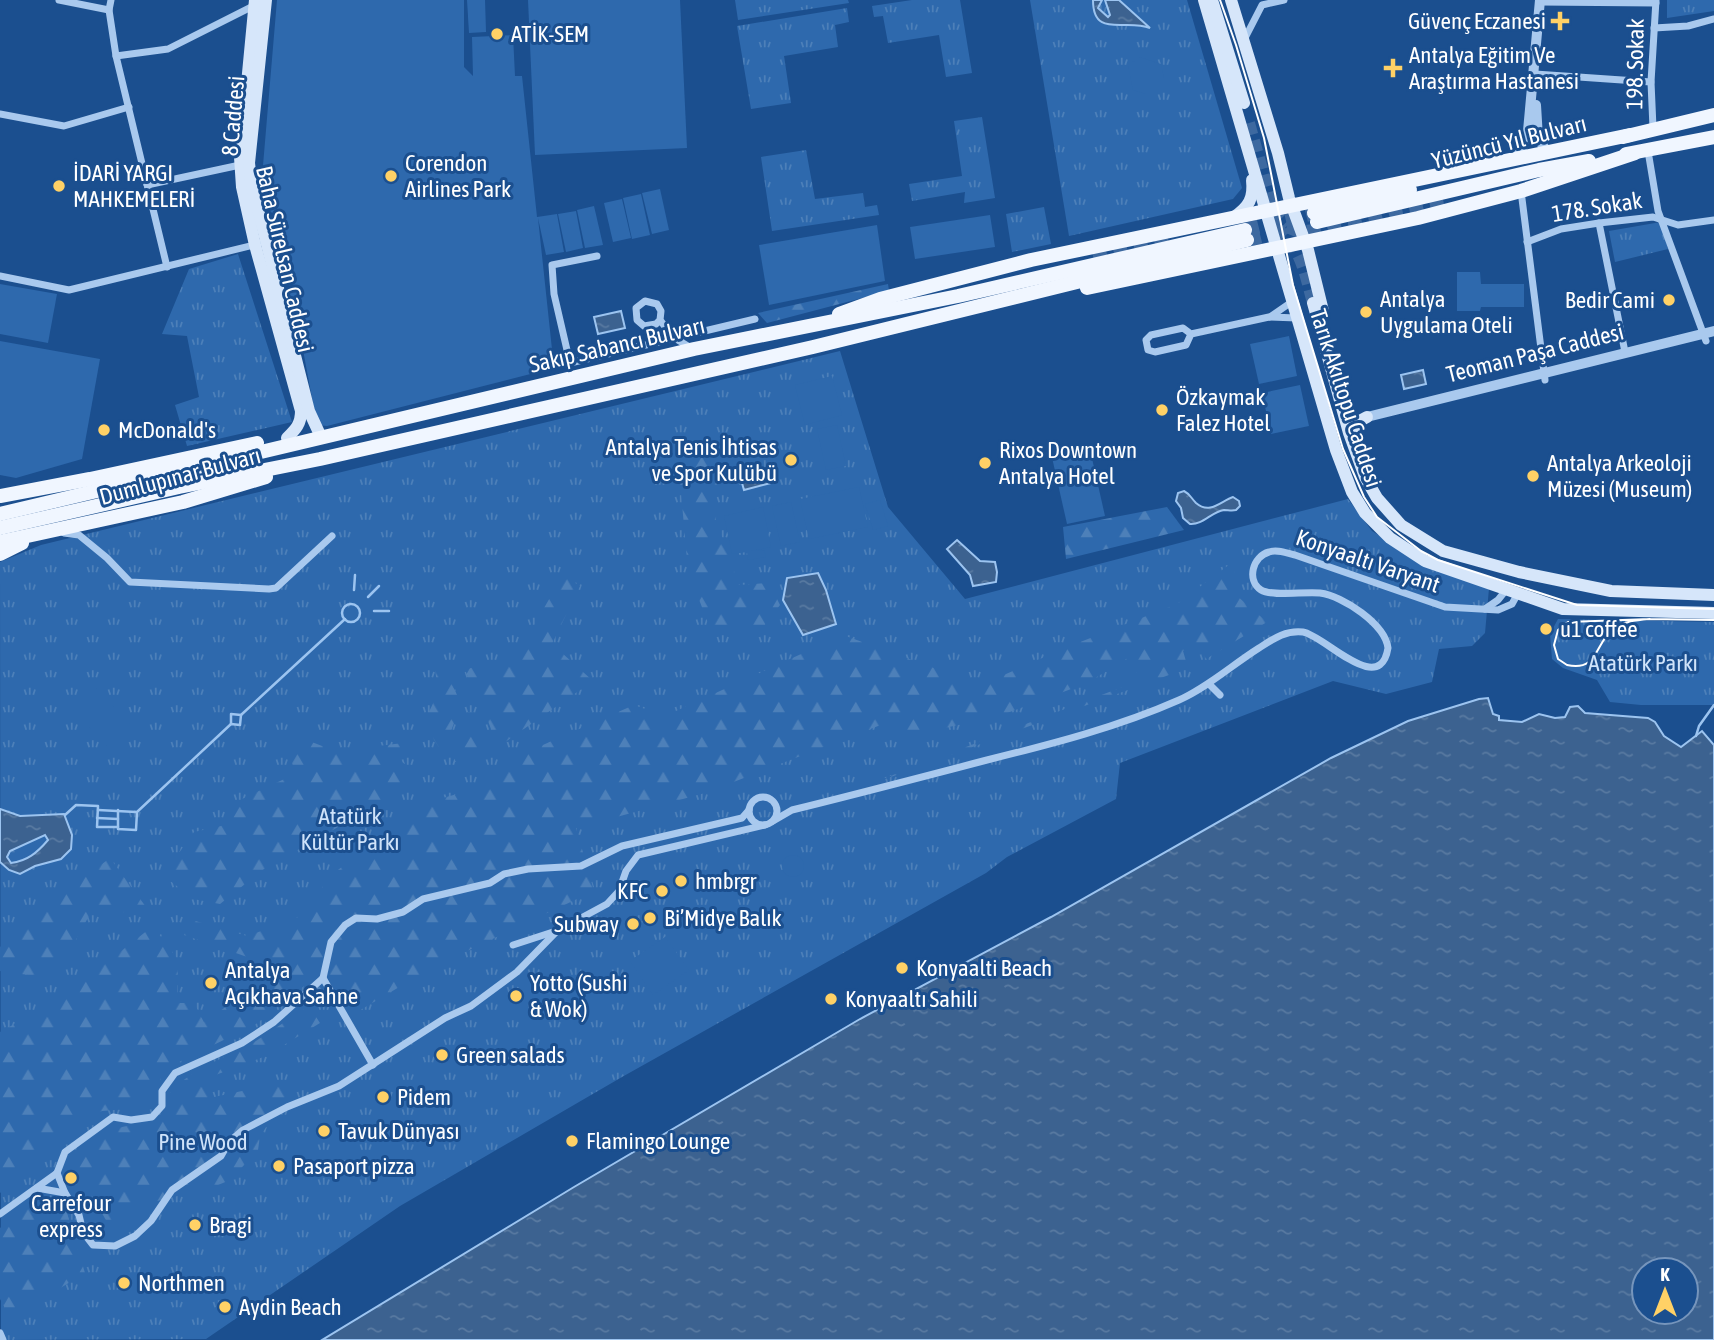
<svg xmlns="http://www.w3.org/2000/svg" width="1714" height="1340" font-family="'Asap Condensed',sans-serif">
  <defs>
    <pattern id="grass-tufts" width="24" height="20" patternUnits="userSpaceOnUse" patternTransform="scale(1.75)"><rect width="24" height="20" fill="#2e69ad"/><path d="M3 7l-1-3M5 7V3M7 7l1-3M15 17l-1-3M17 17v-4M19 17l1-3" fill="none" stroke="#4d80b9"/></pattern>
    <pattern id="forest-firs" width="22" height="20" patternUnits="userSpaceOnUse" patternTransform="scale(1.75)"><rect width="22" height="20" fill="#2e69ad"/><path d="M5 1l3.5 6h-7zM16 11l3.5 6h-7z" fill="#4d80b9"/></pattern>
    <pattern id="water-ripples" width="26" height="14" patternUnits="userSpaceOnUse" patternTransform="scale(1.75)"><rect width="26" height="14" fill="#3c6290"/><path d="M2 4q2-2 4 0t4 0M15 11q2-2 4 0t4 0" fill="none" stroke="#597aa1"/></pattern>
  </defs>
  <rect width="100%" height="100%" fill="#1b4f8f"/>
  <g fill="url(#grass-tufts)">
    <path d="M735 0H848L849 3 738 20Z"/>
    <path d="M912 0H960L972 73 946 77 939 35 888 43 883 16 874 17 872 6Z"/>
    <path d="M1030 0H1187L1242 188 1233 199 1069 236Z"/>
    <path d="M1667 0H1714V11L1667 18Z"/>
    <path d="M847 8 849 22 835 25 838 47 784 56 791 103 751 109 737 26Z"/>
    <path d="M982 117 995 198 964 203 965 192 912 201 909 184 962 176 954 121Z"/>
    <path d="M806 150 815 199 863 193 865 207 877 205 879 215 772 231 761 157Z"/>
    <path d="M1044 207 1051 244 1012 252 1006 214Z"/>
    <path d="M1661 222 1668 249 1615 262 1609 231Z"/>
    <path d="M238 254 292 422 187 446 175 405 199 397 187 336 162 334 189 269Z"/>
    <path d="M840 351 888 507 965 599 1348 499 1372 531 1423 563 1489 588 1485 633 1472 646 1439 649 1432 682 1386 694 1333 681 1120 763 1116 799 1007 857 986 873 622 1077 400 1206 206 1339 1 1340 0 562 41 545Z"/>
    <path d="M1558 619 1714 622V705H1641L1610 702 1597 680 1563 668 1552 659 1550 634Z"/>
  </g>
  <g fill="url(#forest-firs)">
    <path d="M888 284 889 291 767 323 758 313Z"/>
    <path d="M707 449 717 470 716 520 739 585 769 583 780 605 758 634 710 628 688 571 680 481 667 462Z"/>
    <path d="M1167 507 1184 530 1066 559 1063 527Z"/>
    <path d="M1234 561 1236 595 1267 622 1206 659 1198 643 1183 651 1188 668 820 803 1138 681 1133 655 1087 683 999 716 899 738 891 721 705 793 576 828 594 891 433 967 357 1012 304 986 256 1024 169 1067 140 1108 102 1111 79 1121 34 1165 0 1193V1032L60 999 153 926 178 960 177 1003H194L204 1022 243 995 256 976 253 959 184 935 192 920 247 936 296 919 334 873 425 803 482 787 536 748 634 705 665 716 843 635 981 685 1065 648 1177 604Z"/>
    <path d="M563 575 580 586 552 644 593 681 498 747 481 703 476 700 465 669 497 664 517 655Z"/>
    <path d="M443 663 461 704 443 753 434 740 428 714 438 693 435 668Z"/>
    <path d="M468 712 476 713 480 754 455 762C453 746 459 725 468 712Z"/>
    <path d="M304 739 335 751 412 742 396 758 415 771 400 792 264 869 220 904 193 899 163 875 194 832 230 824 242 799 295 774 287 744Z"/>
    <path d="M45 834 48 840C37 853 28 860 11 863L7 857 10 851Z"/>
    <path d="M110 858 146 907 107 916 90 914 72 947 42 977 0 971V947L54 900Z"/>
    <path d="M309 1006 320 1023 266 1056 205 1079 214 1097 274 1084 294 1086 260 1136 258 1150 230 1180 211 1188 153 1202 111 1229 74 1164C91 1126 127 1126 162 1121L172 1088 201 1068 253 1043Z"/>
    <path d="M40 1198 64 1204 85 1273 11 1318 0 1299V1228Z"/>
  </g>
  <g fill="#2e69ad">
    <path d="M277 0H464V67L473 76 472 37 513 35 515 76H522L537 217 557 214 564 252 546 255 538 218 554 368 327 426 317 425 298 323 261 189Z"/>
    <path d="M467 0H485L486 32 469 33Z"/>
    <path d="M528 0H680L687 148 535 155Z"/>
    <path d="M1139 57 1161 64 1164 78 1146 94 1133 90 1128 66Z"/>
    <path d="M660 189 669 230 652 234 642 193Z"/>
    <path d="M641 194 650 235 632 239 623 198Z"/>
    <path d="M622 199 631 238 613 242 604 203Z"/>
    <path d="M594 206 603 245 585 248 577 210Z"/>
    <path d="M576 211 583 248 566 252 558 214Z"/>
    <path d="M990 215 995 247 915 259 910 227Z"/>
    <path d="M877 225 885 281 769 305 759 245Z"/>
    <path d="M1457 272H1480L1481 284H1524V307H1481L1480 311H1457Z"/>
    <path d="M0 284 57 294 48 343 0 334Z"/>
    <path d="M1289 336 1297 376 1259 384 1250 344Z"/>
    <path d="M0 341 100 359 82 459 16 478 0 475Z"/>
    <path d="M832 376 842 415 805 425 795 385Z"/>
    <path d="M1300 385 1309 426 1271 434 1262 393Z"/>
    <path d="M837 425 846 466 826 470 817 429Z"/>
    <path d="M1089 445 1105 516 1067 524 1051 453Z"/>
    <path d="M729 447 733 463 712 468 708 452Z"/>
    <path d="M859 487 868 527 809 539 800 499Z"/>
    <path d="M880 500 888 526 873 530 865 504Z"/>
    <path d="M791 502 800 542 781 546 772 506Z"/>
    <path d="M763 507 771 547 751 551 764 550 766 557 748 560 747 552 732 554 724 516Z"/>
    <path d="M96 688 130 724 107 746 73 710Z"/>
    <circle cx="793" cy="866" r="11"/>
    <path d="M665 937 689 970 653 995 630 961Z"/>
  </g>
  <g fill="url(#water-ripples)" stroke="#9cc4f0" stroke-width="2" fill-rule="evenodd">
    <path d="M1093 0H1102L1098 8 1108 17 1110 15 1105 0H1119L1150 28C1125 18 1093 39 1093 0Z"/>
    <path d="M621 311 625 328 598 334 594 317Z"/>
    <path d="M1423 370 1426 384 1404 389 1401 375Z"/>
    <path d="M767 469 771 483 744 490 740 476Z"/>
    <path d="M1184 491C1190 494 1191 498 1196 503 1210 515 1221 501 1233 497L1239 501 1240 506 1236 510C1232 511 1228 510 1224 510 1211 512 1203 525 1190 524L1183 518 1181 508 1176 501 1178 493Z"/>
    <path d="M957 540 980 561 995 562 997 572 996 582 973 586 970 575 947 549Z"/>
    <path d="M818 573 826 590 836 624 803 635 783 600 787 578Z"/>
    <path d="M1488 698 1493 714 1499 716V720L1522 722 1539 714 1555 718 1565 717 1570 707 1578 706 1585 713 1648 718 1655 722 1664 736 1681 747 1702 731 1714 745V1340H322L574 1187 860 1019 1051 917 1331 758 1408 721 1479 699ZM1644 1270H1686V1312H1644Z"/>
    <path d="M0 809 20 816 64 814 72 835 71 849 61 859 35 866 20 874 9 870 0 862ZM45 835 48 840C37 853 27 861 11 863L7 857 10 851Z"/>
  </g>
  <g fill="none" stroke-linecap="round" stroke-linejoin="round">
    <g stroke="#9cc4f0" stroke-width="2.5">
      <path d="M354 590 355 575"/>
      <path d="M368 597 379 586"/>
      <circle cx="351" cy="613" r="9"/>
      <path d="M374 611H389"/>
      <path d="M231 724V714L241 715 345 619"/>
      <path d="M1696 736 1699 726 1714 705"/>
      <path d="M98 810 136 812"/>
      <path d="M118 810V829L136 830 137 812 231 724 240 725 241 715"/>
      <path d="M65 815 76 805 98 806 97 827H118"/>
      <path d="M97 818 118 819"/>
    </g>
    <g stroke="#3d69a0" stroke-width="12" stroke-dasharray="12 6" stroke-linecap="butt">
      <path d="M1249 123 1272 204 1278 217 1287 226"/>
      <path d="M1276 228C1301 246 1305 274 1313 303"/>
    </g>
    <g stroke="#3d69a0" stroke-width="14" stroke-dasharray="14 7" stroke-linecap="butt">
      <path d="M1287 226 1302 232 1317 231 1450 201"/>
      <path d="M1245 230 1314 213"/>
      <path d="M1247 240 1283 231"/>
      <path d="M1093 256 1174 237"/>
    </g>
    <g stroke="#a9c9ee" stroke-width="7">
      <path d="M59 0 109 10"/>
      <path d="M111 0 109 10 116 56 167 267"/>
      <path d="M1540 2 1656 3"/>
      <path d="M1654 28 1688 26 1714 19"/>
      <path d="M1244 40 1262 5 1284 0"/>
      <path d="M116 56 168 49 255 5"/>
      <path d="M1535 74 1651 82"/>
      <path d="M0 114 64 126 129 107"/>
      <path d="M1653 128 1651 82 1656 0"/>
      <path d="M1648 151 1658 211 1706 341"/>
      <path d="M147 185 240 165"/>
      <path d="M1521 191 1545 380"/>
      <path d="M1599 223 1625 352"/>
      <path d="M1527 242 1561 229 1599 223 1653 217 1678 225 1714 220"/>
      <path d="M597 256 552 265 554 294 570 363 755 319"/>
      <path d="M0 276 69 290 258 244"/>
      <path d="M1270 317 1293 301"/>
      <path d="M660 320 656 324 644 326 637 320 636 308 645 301 657 304 661 311 660 320 673 337 691 348"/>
      <path d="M1191 334 1186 345 1155 352 1148 350 1146 340 1151 335 1183 328 1191 334 1269 317 1297 318"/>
      <path d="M64 533 79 535 107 558 130 582 269 589 276 588 332 536"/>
      <path d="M1485 609 1498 600 1506 590"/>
      <path d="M1209 684 1220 695"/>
      <circle cx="763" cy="811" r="14"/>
      <path d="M773 821 792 810C857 794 922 777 987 760 1052 744 1118 727 1179 700 1208 687 1232 665 1259 648 1273 639 1285 630 1303 632 1324 635 1380 698 1388 648 1385 624 1343 596 1320 593 1306 591 1272 597 1261 590 1246 580 1253 556 1269 552 1277 549 1286 553 1295 555L1445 607 1498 610 1512 604 1517 595"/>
      <path d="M513 945 556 931"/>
      <path d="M323 978 373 1065"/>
      <path d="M57 1173 65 1193"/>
      <path d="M37 1188 65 1193 79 1215 83 1232 93 1245 115 1246 135 1236 151 1221 172 1190 221 1156 229 1142 243 1130 287 1107 339 1086 445 1018 471 1006 517 972 557 931 607 904 619 891 626 871 638 855 765 825"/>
      <path d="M0 1214 57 1173 65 1152 113 1117 131 1120 152 1117 162 1106V1091L175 1073 242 1043 274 1022 323 978 331 942 345 925 356 918 377 919 403 912 423 899 490 883 504 874 528 869 581 866 622 846 742 818 749 810"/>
      <path d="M0 1333 3 1340"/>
    </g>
    <g stroke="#a9c9ee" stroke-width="10">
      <path d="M1536 105 1538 138 1547 152"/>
      <path d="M1515 159 1524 144 1528 131 1540 0"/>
      <path d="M1367 417 1714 331"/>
    </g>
    <g stroke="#d6e6fa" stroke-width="12">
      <path d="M255 0 240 157 242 187 255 245 301 411C301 424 296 429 287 438"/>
      <path d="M266 0 249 163 251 181 309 411 321 437"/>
      <path d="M1204 0 1336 450 1352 492 1365 513 1390 538 1425 561 1563 609 1714 613"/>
      <path d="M1212 0 1244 103"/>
      <path d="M1231 0 1278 153 1289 198 1308 250 1323 311"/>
      <path d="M1234 217C1249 207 1254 198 1252 180"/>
      <path d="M1313 303 1349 433 1365 477 1377 498 1401 525 1443 551 1519 572 1611 591 1714 595"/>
      <path d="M1355 437 1354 424 1367 417"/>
    </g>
    <g stroke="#f0f6ff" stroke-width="14">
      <path d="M1623 137 1714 115"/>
      <path d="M1626 154 1714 137"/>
      <path d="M1314 213 1410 190"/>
      <path d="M1317 222 1539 170 1589 161"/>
      <path d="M1087 288 1418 218 1521 191 1635 153"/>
      <path d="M839 314 880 299 1031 260 1630 135"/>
      <path d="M0 496 90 479 257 443"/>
      <path d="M0 514 694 349 958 296 1245 230"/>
      <path d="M0 528 179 487 320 459 813 347 1247 240"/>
      <path d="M0 542 183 502 266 477"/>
      <path d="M0 554 22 543"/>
    </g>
    <g stroke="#fff" stroke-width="2">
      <path d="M1220 0 1236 45 1264 138 1293 285 1343 449 1364 497 1377 517 1421 551 1438 560 1577 605 1714 609"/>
      <path d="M1650 619C1637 620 1623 621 1612 630 1595 644 1598 672 1567 665L1558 659 1554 645 1558 630 1568 622 1650 619 1714 620"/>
    </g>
  </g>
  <g fill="#ffd166" stroke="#1b4f8f" stroke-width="2.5">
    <path d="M1556.5 10.5h7v7h7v7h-7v7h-7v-7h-7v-7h7z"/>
    <circle cx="497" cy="34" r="7"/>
    <path d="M1389.5 57.5h7v7h7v7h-7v7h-7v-7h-7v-7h7z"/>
    <circle cx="391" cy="176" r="7"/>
    <circle cx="59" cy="186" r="7"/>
    <circle cx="1669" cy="300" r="7"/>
    <circle cx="1366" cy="312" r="7"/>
    <circle cx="1162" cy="410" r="7"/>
    <circle cx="104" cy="430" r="7"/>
    <circle cx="791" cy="460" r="7"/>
    <circle cx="985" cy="463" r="7"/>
    <circle cx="1533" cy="476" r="7"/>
    <circle cx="1546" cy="629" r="7"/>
    <circle cx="681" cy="881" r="7"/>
    <circle cx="662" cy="891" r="7"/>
    <circle cx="650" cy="918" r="7"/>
    <circle cx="633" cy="924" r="7"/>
    <circle cx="902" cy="968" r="7"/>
    <circle cx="211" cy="983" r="7"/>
    <circle cx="516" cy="996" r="7"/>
    <circle cx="831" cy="999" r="7"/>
    <circle cx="442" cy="1055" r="7"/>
    <circle cx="383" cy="1097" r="7"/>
    <circle cx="324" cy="1131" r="7"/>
    <circle cx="572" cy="1141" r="7"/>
    <circle cx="279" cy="1166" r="7"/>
    <circle cx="71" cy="1178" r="7"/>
    <circle cx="195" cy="1225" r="7"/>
    <circle cx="124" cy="1283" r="7"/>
    <circle cx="225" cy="1307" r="7"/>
  </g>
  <g text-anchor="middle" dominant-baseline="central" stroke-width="6" stroke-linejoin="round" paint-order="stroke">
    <g font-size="23" fill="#fff" stroke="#1b4f8f" text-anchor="start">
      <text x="1546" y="21" text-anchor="end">Güvenç Eczanesi</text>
      <text x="511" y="34">ATİK-SEM</text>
      <text x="1409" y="55">Antalya Eğitim Ve<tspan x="1409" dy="26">Araştırma Hastanesi</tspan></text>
      <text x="405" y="163">Corendon<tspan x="405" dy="26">Airlines Park</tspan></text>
      <text x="73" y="173">İDARİ YARGI<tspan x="73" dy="26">MAHKEMELERİ</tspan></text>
      <text x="1380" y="299">Antalya<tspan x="1380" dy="26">Uygulama Oteli</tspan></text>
      <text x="1655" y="300" text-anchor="end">Bedir Cami</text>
      <text x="1176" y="397">Özkaymak<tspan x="1176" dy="26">Falez Hotel</tspan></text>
      <text x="118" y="430">McDonald's</text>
      <text x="777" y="447" text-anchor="end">Antalya Tenis İhtisas<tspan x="777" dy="26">ve Spor Kulübü</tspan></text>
      <text x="999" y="450">Rixos Downtown<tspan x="999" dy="26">Antalya Hotel</tspan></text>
      <text x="1547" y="463">Antalya Arkeoloji<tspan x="1547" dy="26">Müzesi (Museum)</tspan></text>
      <text x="1560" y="629">u1 coffee</text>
      <text x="695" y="881">hmbrgr</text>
      <text x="648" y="891" text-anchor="end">KFC</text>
      <text x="664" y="918">Bi’Midye Balık</text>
      <text x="619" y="924" text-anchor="end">Subway</text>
      <text x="916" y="968">Konyaalti Beach</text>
      <text x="225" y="970">Antalya<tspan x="225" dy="26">Açıkhava Sahne</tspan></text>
      <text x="530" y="983">Yotto (Sushi<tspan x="530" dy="26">&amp; Wok)</tspan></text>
      <text x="845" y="999">Konyaaltı Sahili</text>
      <text x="456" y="1055">Green salads</text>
      <text x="397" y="1097">Pidem</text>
      <text x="338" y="1131">Tavuk Dünyası</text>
      <text x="586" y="1141">Flamingo Lounge</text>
      <text x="293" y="1166">Pasaport pizza</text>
      <text x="71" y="1203" text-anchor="middle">Carrefour<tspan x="71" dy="26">express</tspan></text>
      <text x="209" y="1225">Bragi</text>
      <text x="138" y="1283">Northmen</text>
      <text x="239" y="1307">Aydin Beach</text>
    </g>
    <g font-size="23" fill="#fff" stroke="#1b4f8f">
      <text transform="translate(1635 64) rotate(-89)">198. Sokak</text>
      <text transform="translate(233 116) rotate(-85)">8 Caddesi</text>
      <text transform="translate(1509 142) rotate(-14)">Yüzüncü Yıl Bulvarı</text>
      <text transform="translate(1597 207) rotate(-9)">178. Sokak</text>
      <text transform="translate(285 259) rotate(77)">Baha Sürelsan Caddesi</text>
      <text transform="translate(617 345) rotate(-13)">Sakıp Sabancı Bulvarı</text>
      <text transform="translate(1535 353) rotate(-14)">Teoman Paşa Caddesi</text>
      <text transform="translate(1346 398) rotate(72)">Tarık Akıltopu Caddesi</text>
      <text transform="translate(180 476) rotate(-15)">Dumlupınar Bulvarı</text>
      <text transform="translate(1368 561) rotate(19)">Konyaaltı Varyant</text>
    </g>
    <g font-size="23" fill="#cfe3fa" stroke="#1b4f8f">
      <text x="1643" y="663">Atatürk Parkı</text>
      <text x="350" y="816">Atatürk<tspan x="350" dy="26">Kültür Parkı</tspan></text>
      <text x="203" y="1142">Pine Wood</text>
    </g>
  </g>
  <g transform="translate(1665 1291)"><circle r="33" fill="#1b4f8f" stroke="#7695bc" stroke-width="2"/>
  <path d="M0-5L12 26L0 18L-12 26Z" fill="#ffd166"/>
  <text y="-10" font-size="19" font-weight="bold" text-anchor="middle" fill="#ffffff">K</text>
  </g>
</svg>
